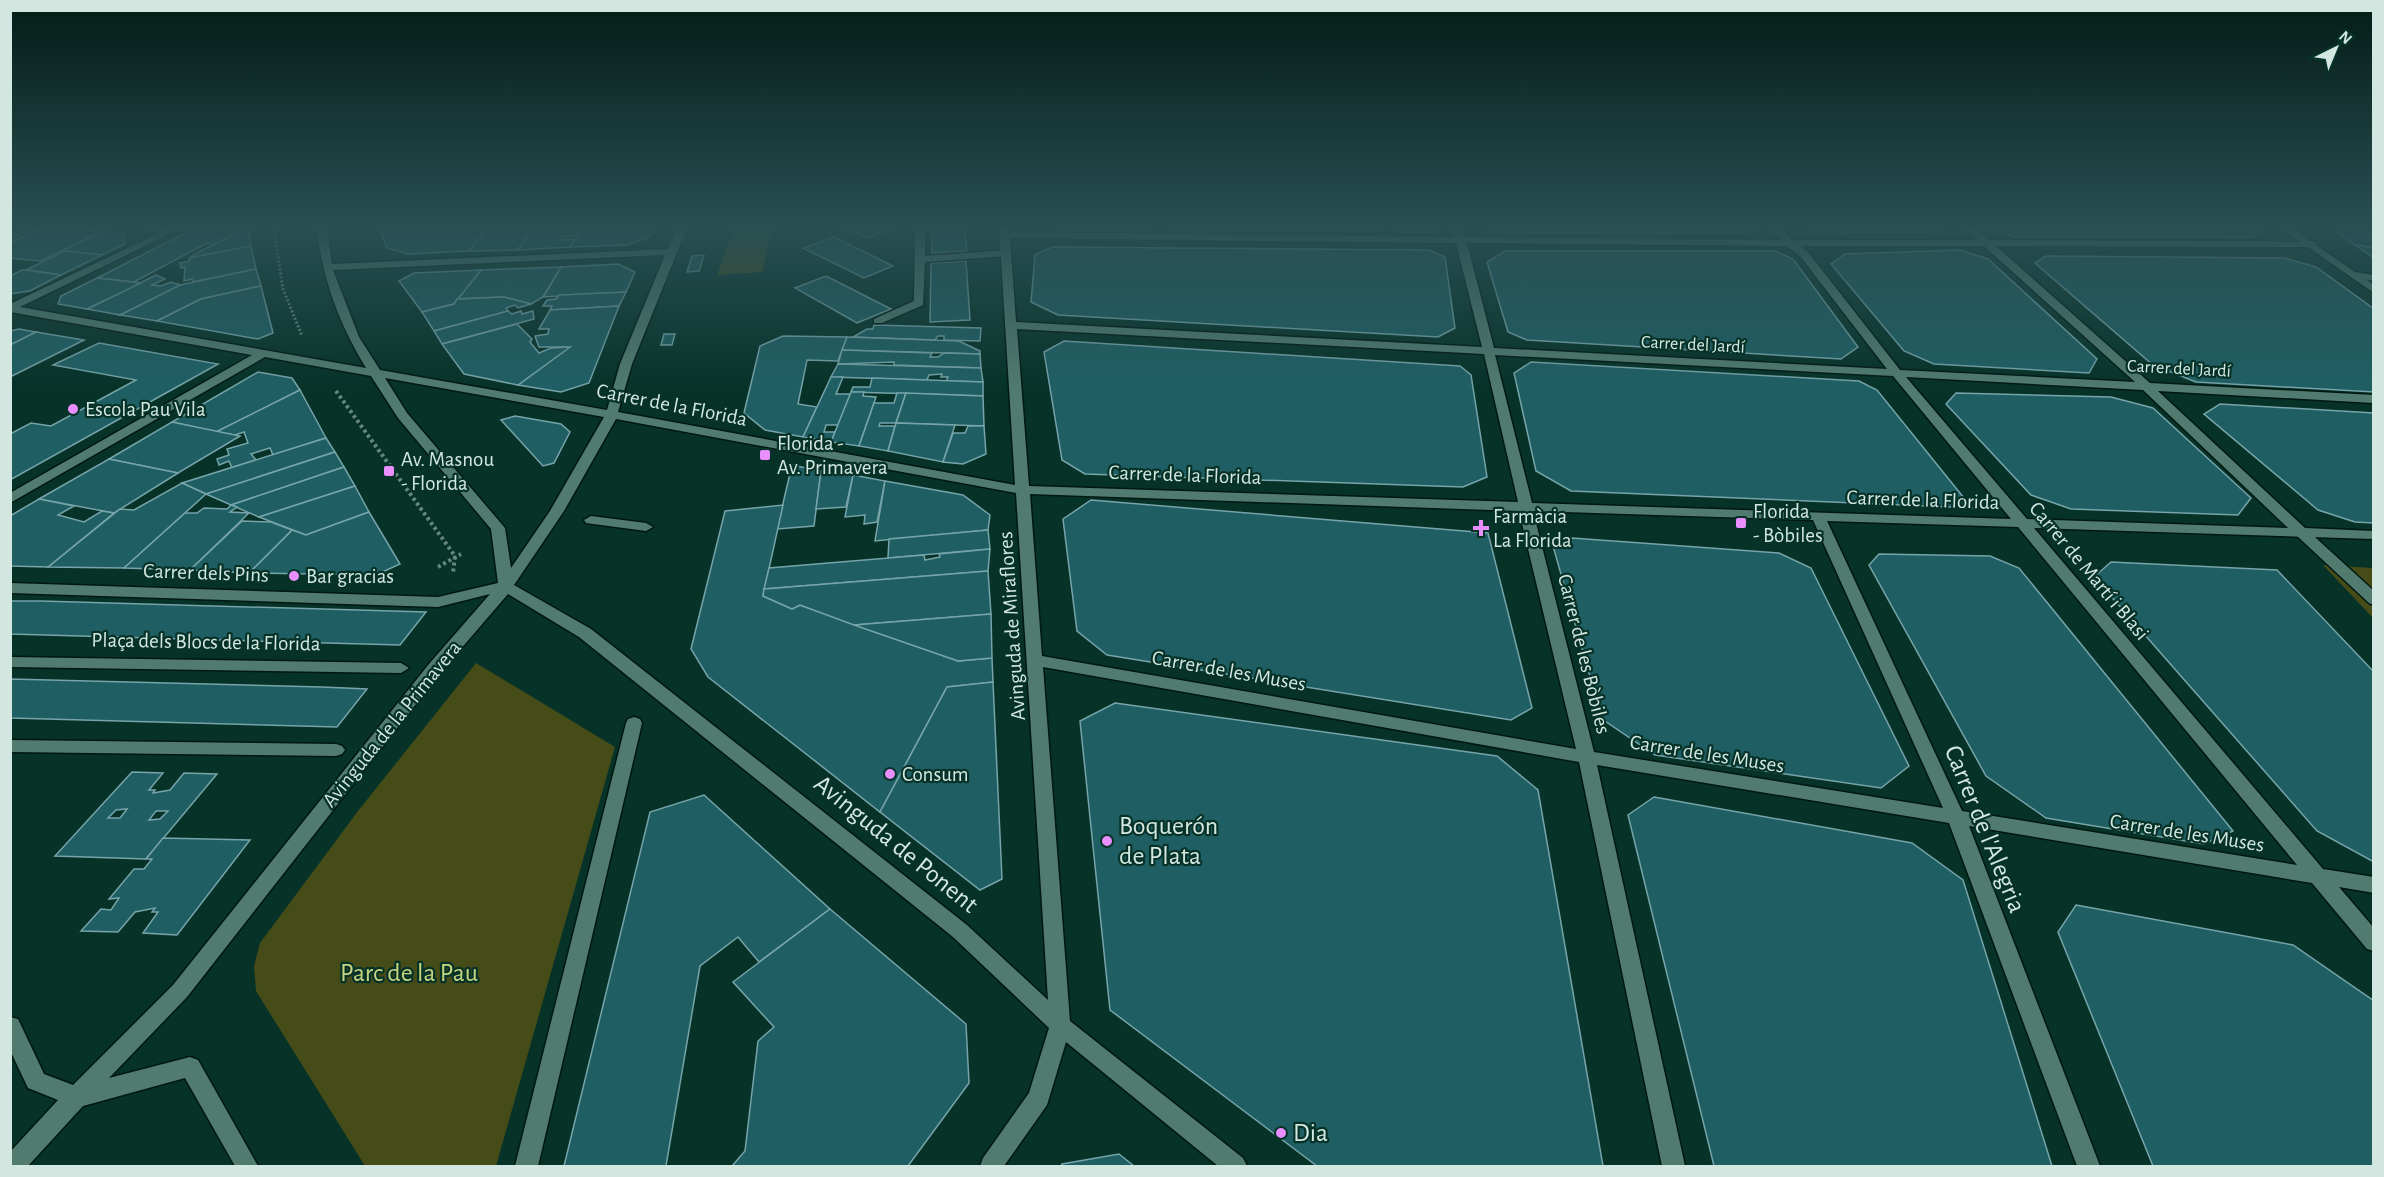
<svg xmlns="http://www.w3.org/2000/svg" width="2384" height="1177" font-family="'Alegreya Sans',sans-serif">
  <rect width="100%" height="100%" fill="#063228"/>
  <g fill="#454c18">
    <path d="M735 225H773L762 272 717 275Z"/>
    <path d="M2323 565 2373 568V618Z"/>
    <path d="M476 663 615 747 496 1166H365L256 991 254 966 260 943 358 811Z"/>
  </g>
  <g fill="#1f5f64" stroke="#76a4a9" stroke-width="1.5" fill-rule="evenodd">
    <path d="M28 225 47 226 10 243V233L18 234 26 231 17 229Z"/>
    <path d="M201 225H248V227L215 244 207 243 134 282 97 278Z"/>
    <path d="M406 225H491L469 251 408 254 387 248 380 230Z"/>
    <path d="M491 225H535L518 250 469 251Z"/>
    <path d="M535 225H583L577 235 565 236 562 240 575 239 570 247 518 250Z"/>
    <path d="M583 225H656L650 237 627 245 570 247Z"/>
    <path d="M839 225H889L895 228 868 238Z"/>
    <path d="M932 225H965L967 251 932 253Z"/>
    <path d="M1047 225H1149V228L1058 229Z"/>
    <path d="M1171 225H1377L1379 230H1172Z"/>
    <path d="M1398 225H1441L1442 228 1433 232H1400Z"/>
    <path d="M1484 225H1757L1748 233H1504Z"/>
    <path d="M1800 225H1947V226L1936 232 1825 233Z"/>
    <path d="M1981 225H2260L2262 226 2254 237H2015Z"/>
    <path d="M47 226 102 232 40 261 10 258V243Z"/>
    <path d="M248 227 251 246 189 258 193 255Z"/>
    <path d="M2350 227 2374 230V248L2355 245 2336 232Z"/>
    <path d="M102 232 125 234V244L102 255 62 251Z"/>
    <path d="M834 237 893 266 864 278 803 248Z"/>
    <path d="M2355 245 2374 248V258Z"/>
    <path d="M251 246 256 269 193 282 192 279 184 281 185 267 181 268 180 263 190 261 189 258Z"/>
    <path d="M1052 247 1429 250 1445 257 1455 328 1438 337 1058 315 1031 302 1035 255Z"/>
    <path d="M1960 250 1988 259 2097 359 2089 373 1934 364 1904 351 1831 264 1845 254Z"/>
    <path d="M65 251 102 255 61 275 26 270Z"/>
    <path d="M1505 251H1775L1793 259 1858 347 1841 359 1527 340 1508 332 1487 262Z"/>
    <path d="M704 255 699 271 687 272 692 256Z"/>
    <path d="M2046 256 2284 258 2316 267 2374 309V392L2196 382 2153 365 2035 263Z"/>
    <path d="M966 261 970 320 930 322 931 263Z"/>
    <path d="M618 264 635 272 626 292 543 297 561 267Z"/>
    <path d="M561 267 543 297 531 304 504 297 457 299 481 270Z"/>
    <path d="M256 269 261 286 201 299 157 321 120 315 180 285Z"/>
    <path d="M22 270H26L61 275 30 291 10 294V276Z"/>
    <path d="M481 270 454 304 422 312 399 281 414 273Z"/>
    <path d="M156 275 165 279 152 285 161 286 171 282 180 285 120 315 87 309Z"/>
    <path d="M826 276 891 309 857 323 795 288Z"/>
    <path d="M97 278 141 283 87 309 58 304 61 296Z"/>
    <path d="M261 286 273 333 258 339 157 321 201 299Z"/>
    <path d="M626 292 619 306 550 310 552 306H543L547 300 556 299 559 295Z"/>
    <path d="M504 297 531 304 518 308 515 305 506 308 508 311 434 331 422 312 454 304 457 299Z"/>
    <path d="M619 306 589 383 561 392 518 385 570 347H539L535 336 548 334 549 329H539L550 310Z"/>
    <path d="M508 311 512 314 521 311 522 314 533 311 534 319 442 344 434 331Z"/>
    <path d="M517 324 532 339 530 342 539 353 551 348 570 347 518 385 464 374 442 344Z"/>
    <path d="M874 325 981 328 980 341 944 340V336H938L935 340 853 337 867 329H873Z"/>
    <path d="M19 329 36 332 10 345V331Z"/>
    <path d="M36 332 84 340 10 377V345Z"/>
    <path d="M664 334H675L672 345H661Z"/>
    <path d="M783 336 847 337 838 361 807 360 798 404 817 407 803 437 765 430 744 413 760 346Z"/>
    <path d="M847 337 959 341 980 351V354L842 350Z"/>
    <path d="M1064 341 1460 366 1471 375 1487 477 1463 487 1085 474 1062 460 1044 352Z"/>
    <path d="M99 343 218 364 10 480V434L31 423 51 426 136 380 53 365Z"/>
    <path d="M842 350 932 353 930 357H938L944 353 980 354 981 368 894 365V362L838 364Z"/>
    <path d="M1531 362 1859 381 1877 390 1972 508 1571 491 1536 471 1514 373Z"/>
    <path d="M838 364 981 368 983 382 946 381 948 377H941L942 374 929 375 927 380 831 377Z"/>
    <path d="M258 372 292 378 300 390 216 432 172 422Z"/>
    <path d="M831 377H843L836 394H851L838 425H826L824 432H835L831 442 803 437Z"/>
    <path d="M872 378 983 382V396L851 392 853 387H870Z"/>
    <path d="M300 390 326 438 273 455 270 448 251 454 256 460 232 468 229 461 219 465 217 459 229 455 227 449 248 443 244 432 235 435 216 432Z"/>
    <path d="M851 392H864L863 396 876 397 859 446 831 442Z"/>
    <path d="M897 393H906L896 423H880L879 426H895L888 451 859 446 874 403H894Z"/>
    <path d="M906 393 983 396 984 426 896 423Z"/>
    <path d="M1956 393 2111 397 2153 408 2251 498 2238 515 2071 509 2031 495 1946 404Z"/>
    <path d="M2220 404 2374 413V523L2355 522 2318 510 2204 414Z"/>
    <path d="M515 416 561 424 570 432 554 463 543 466 501 420Z"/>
    <path d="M172 422 240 436 178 473 109 459Z"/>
    <path d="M896 423 955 425 943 462 888 451Z"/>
    <path d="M968 426H984L986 454 963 464 943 462 953 433H965Z"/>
    <path d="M326 438 335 452 206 494 182 483Z"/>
    <path d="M335 452 344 467 231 505 206 494Z"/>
    <path d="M109 459 178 473 114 513 39 499Z"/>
    <path d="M792 465 821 471 814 526 777 529Z"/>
    <path d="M344 467 355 486 259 517 231 505Z"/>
    <path d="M821 471 853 475 846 507 816 509Z"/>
    <path d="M853 475 885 481 877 522 864 524 865 515 845 517Z"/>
    <path d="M885 481 963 495 990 515 988 530 875 541Z"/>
    <path d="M182 483 206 494 124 568 48 567 120 509 134 510Z"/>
    <path d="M355 486 369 512 306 535 259 517Z"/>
    <path d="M39 499 74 506 58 515 84 522 102 511 114 513 48 567 10 566V516Z"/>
    <path d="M1091 500 1488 533 1532 708 1511 720 1107 655 1077 631 1063 519Z"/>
    <path d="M231 505 237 507 230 512 249 513 190 570 124 568 185 513H197L204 508 227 509Z"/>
    <path d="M783 505 763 596 792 609 800 605 958 661 992 658 993 682 947 687 880 812 708 677 691 649 725 511Z"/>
    <path d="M369 512 400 564 376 575 249 573 292 530 306 535Z"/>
    <path d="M242 521 271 522 292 530 249 573 190 570Z"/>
    <path d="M988 530 990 549 888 558 889 539Z"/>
    <path d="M1572 538 1779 553 1811 568 1909 766 1881 788 1655 755 1602 719 1553 546Z"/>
    <path d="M990 549 988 571 764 589 769 568 924 555 925 560 940 557 939 554Z"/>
    <path d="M1879 554 1990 556 2019 568 2233 831 2204 844 2046 818 1986 776 1869 565Z"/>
    <path d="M2111 562 2277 570 2374 672V862L2317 831 2094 577Z"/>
    <path d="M988 571 991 614 854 625 800 605 792 609 763 596 764 589Z"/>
    <path d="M10 601H41L426 612 400 645 10 634Z"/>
    <path d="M991 614 992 658 958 661 854 625Z"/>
    <path d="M10 679 322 687 367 689 337 727 10 718Z"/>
    <path d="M993 682 1002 879 980 890 880 812 947 687Z"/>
    <path d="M1115 703 1497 756 1538 790 1603 1166H1317L1110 1010 1080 721Z"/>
    <path d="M132 772 163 773 149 790H155L153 793 170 790 184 773 217 774 146 859 55 856ZM127 809 120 818H108L116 810ZM156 811H168L160 819 149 820Z"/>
    <path d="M704 795 830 909 759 962 738 937 700 966 666 1166H564L650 812Z"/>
    <path d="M1654 797 1912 843 1963 880 2052 1166H1714L1628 815Z"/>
    <path d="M163 838 250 840 177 935 143 933 158 912H152L155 908 135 912 118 932 81 931 101 909 111 910 119 898 109 899 134 869H144L152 859H146Z"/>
    <path d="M2076 905 2293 945 2374 1001V1166H2153L2058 932Z"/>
    <path d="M830 909 966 1024 969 1083 908 1166H732L745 1151 758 1041 774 1027 733 982Z"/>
    <path d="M1119 1154 1134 1166H1061L1062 1164Z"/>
  </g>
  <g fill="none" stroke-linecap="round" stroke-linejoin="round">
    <defs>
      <path id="service" d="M915 225H925V256L1007 250 1012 253 1007 256 925 262 923 305 882 323H874V319L914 301Z"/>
      <g id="pedestrian">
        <path d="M591 516 646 523 653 527 646 531 586 523 584 520Z"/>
        <path d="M2301 528 2306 529 2374 591V605L2369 603 2296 535 2294 532Z"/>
        <path d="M10 657 401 663 409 668 401 673 10 667Z"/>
        <path d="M634 717 640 719 642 723 538 1166H515L626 723 628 719Z"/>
        <path d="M10 740 336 744 342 746 345 750 342 754 336 756 10 752Z"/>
      </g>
      <g id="minor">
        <path d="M127 225H188L20 307 366 368C339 324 321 276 317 225H327L332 264 668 249 678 225H688L632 364 618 412 1015 485 999 225H1009V232L1455 237 1452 225H1462L1465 237 1781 240 1769 225H1779L1792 240H1977L1961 225H1972L1989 240 2315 242 2316 244 2311 247 1996 246 2150 383 2374 395V403L2158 391 2305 528 2374 531V539L2034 528 2323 869 2374 877V893L2339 887 2374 928V951L2367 949 2312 883 1969 826 2100 1166H2077L1949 823 1597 765 1685 1166H1662L1579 762 1043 667 1070 1021 1243 1158 1247 1166H1218L1066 1042 1047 1105 1004 1166H980L983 1158 1029 1093 1049 1028 953 937 579 637 508 594 441 672 187 997 109 1078 190 1057 198 1060 258 1166H235L185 1078 83 1106 28 1166H10V1152L58 1100 28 1088 10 1050V1017L18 1019 44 1074 73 1085 173 985 429 664 490 594 438 607 10 593V583L438 597 498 583 491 529 398 418 371 376 265 357 10 503V493L252 355 10 312V304L161 232 132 228ZM1010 238 1456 243 1482 347 1016 322ZM1467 243 1787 246 1800 256 1887 369 1494 348ZM1800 246H1984L2135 382 1900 370 1808 252ZM665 255 620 364 607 410 380 370 359 337 333 270ZM1017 329 1484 354 1518 502 1029 486ZM1495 355 1893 376 2011 519 1532 503ZM1906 377 2143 390 2288 528 2027 519ZM385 378 604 417 550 511 511 568 505 528 407 413ZM616 419 1016 493 1048 1000 967 925 591 629 514 585 564 511ZM1030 494 1519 511 1576 749 1042 656ZM1533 511 1813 520 1943 808 1594 752ZM1827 521 2018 527 2297 865 1962 811Z"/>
        <path d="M2354 272 2374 275V281L2350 277V273Z"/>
      </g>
      <path id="tertiary" d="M2276 225H2287L2374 285V293Z"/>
    </defs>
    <use href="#service" stroke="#001812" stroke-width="3"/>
    <use href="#pedestrian" stroke="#001812" stroke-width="3"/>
    <use href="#minor" stroke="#001812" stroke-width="3"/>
    <use href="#tertiary" stroke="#001812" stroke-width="3"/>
    <path stroke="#66877f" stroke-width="3" stroke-dasharray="2 2" stroke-linecap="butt" d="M273 225 283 289 302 336"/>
    <g stroke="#66877f" stroke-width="4" stroke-dasharray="3 3" stroke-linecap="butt">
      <path d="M336 391 455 556 453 573"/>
      <path d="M438 567 461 554"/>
    </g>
    <use href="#service" fill="#527b6f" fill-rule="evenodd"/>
    <use href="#pedestrian" fill="#527b6f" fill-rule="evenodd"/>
    <use href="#minor" fill="#527b6f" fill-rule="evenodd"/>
    <use href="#tertiary" fill="#527b6f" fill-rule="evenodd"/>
  </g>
  <linearGradient id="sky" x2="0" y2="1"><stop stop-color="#031c16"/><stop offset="0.58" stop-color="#2a4f53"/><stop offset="1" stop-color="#2a4f53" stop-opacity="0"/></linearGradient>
  <rect width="2384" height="390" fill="url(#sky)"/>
  <g fill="#e88eff" stroke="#063228" stroke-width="2">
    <circle cx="73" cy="409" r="6"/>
    <rect x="759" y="449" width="12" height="12" rx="3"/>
    <rect x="383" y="465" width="12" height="12" rx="3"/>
    <rect x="1735" y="517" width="12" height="12" rx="3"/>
    <path d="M1478 519h6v6h6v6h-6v6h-6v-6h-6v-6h6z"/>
    <circle cx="294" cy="576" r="6"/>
    <circle cx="890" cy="774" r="6"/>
    <circle cx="1107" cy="841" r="6"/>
    <circle cx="1281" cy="1133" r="6"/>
  </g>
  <g text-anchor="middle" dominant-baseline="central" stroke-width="4.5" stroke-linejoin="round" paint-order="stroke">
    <g font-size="18" fill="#d1e7e0" stroke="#063228">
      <text transform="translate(1693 345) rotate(3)">Carrer del Jardí</text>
      <text transform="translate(2179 369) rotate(3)">Carrer del Jardí</text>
    </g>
    <g font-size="21" fill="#d1e7e0" stroke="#063228">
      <text transform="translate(672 405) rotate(11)">Carrer de la Florida</text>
      <text transform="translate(1185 475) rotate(2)">Carrer de la Florida</text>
      <text transform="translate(1923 500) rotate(2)">Carrer de la Florida</text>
      <text transform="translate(2089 571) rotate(50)">Carrer de Martí i Blasi</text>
      <text transform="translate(206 573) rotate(2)">Carrer dels Pins</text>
      <text transform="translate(1012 626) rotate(-94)">Avinguda de Miraflores</text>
      <text transform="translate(206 642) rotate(1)">Plaça dels Blocs de la Florida</text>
      <text transform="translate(1584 654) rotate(76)">Carrer de les Bòbiles</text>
      <text transform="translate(1229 671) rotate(10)">Carrer de les Muses</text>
      <text transform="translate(392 724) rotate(-51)">Avinguda de la Primavera</text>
      <text transform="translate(1707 754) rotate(9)">Carrer de les Muses</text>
      <text transform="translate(2187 833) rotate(9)">Carrer de les Muses</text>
    </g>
    <g font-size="21" fill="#d1e7e0" stroke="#063228" text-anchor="start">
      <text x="85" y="409">Escola Pau Vila</text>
      <text x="777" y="443">Florida -<tspan x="777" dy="24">Av. Primavera</tspan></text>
      <text x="401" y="459">Av. Masnou<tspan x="401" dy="24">- Florida</tspan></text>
      <text x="1753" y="511">Florida<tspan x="1753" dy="24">- Bòbiles</tspan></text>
      <text x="1493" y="516">Farmàcia<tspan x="1493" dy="24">La Florida</tspan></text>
      <text x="306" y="576">Bar gracias</text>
      <text x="902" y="774">Consum</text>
    </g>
    <g font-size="26" fill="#d1e7e0" stroke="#063228" text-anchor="start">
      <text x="1119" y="826">Boquerón<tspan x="1119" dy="30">de Plata</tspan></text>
      <text x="1293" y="1133">Dia</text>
    </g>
    <g font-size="26" fill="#d1e7e0" stroke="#063228">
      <text transform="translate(1985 829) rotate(68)">Carrer de l'Alegria</text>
      <text transform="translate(896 844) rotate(39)">Avinguda de Ponent</text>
    </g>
    <g font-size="26" fill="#c6d47f" stroke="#063228">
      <text x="409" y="973">Parc de la Pau</text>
    </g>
  </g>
  <rect width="2384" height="1177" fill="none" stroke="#d1e7e0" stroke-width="24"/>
  <g transform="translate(2336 48) rotate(43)" stroke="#063228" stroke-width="4.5" paint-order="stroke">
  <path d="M0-4.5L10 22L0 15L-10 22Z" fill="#d1e7e0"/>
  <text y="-9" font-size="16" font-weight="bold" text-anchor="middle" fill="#d1e7e0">N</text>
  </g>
</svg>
